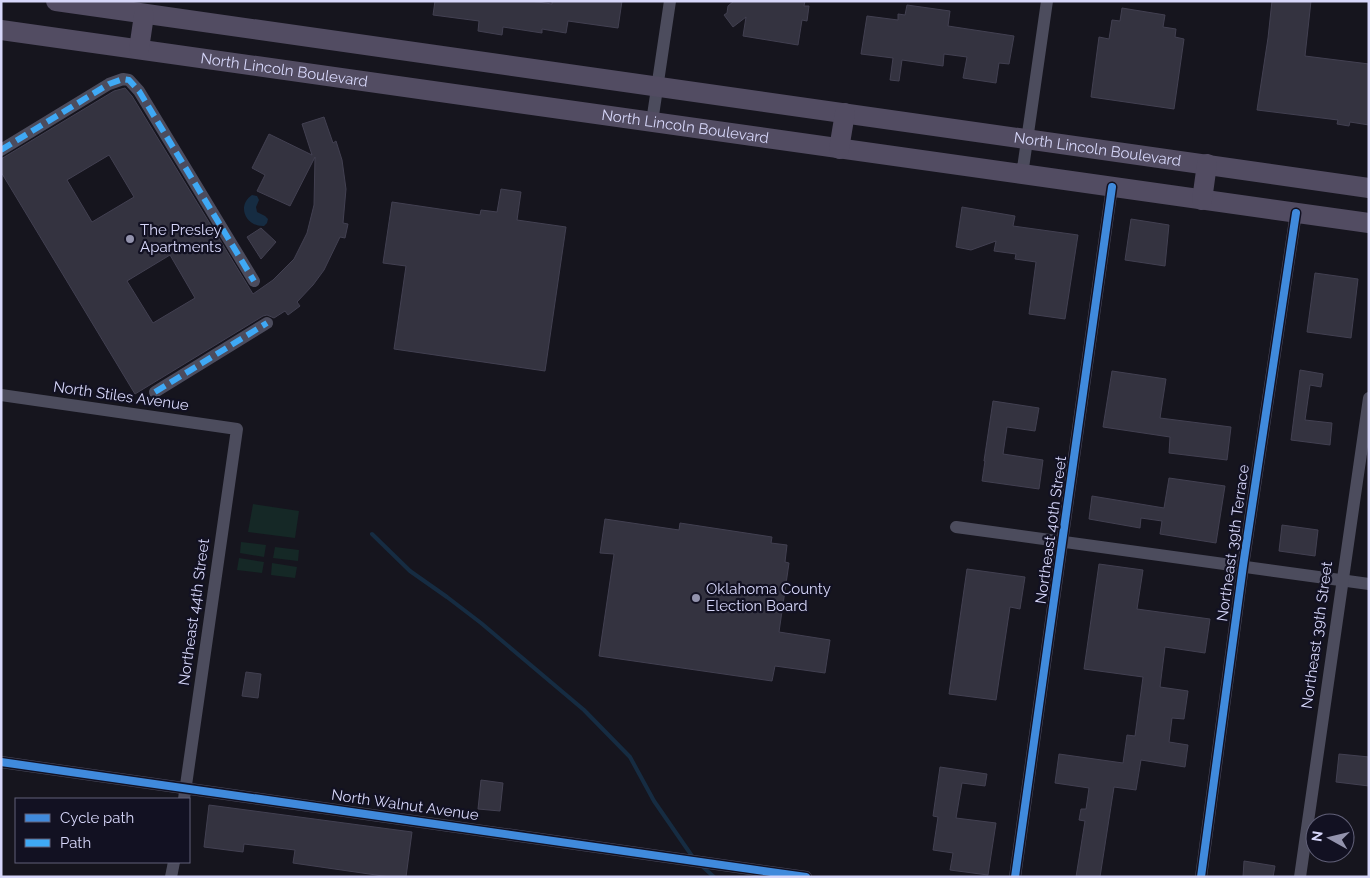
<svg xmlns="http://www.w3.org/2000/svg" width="1370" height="878" font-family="Raleway,sans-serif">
  <rect width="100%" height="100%" fill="#16151e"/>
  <g fill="#152826">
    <path d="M253 504 299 511 295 538 248 532Z"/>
    <path d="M241 542 266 545 264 557 240 553Z"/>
    <path d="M275 547 299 550 298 561 273 558Z"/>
    <path d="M239 558 264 562 262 573 237 570Z"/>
    <path d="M272 563 297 567 295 578 271 575Z"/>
  </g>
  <path fill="#162c42" d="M252 195 257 196 259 200 256 207 257 212 265 216 268 219 267 223 264 226C246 227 236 206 252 195Z"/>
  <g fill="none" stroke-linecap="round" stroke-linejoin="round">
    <g stroke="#162c42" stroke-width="4">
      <path d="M372 534 410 571 447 597 481 623 584 710 630 757 654 801 692 856"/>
      <path d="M702 866 714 877"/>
    </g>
  </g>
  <g fill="#343340" stroke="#424051" fill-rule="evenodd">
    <path d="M435 1H530L552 4V1H622L618 28 568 21 566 33 542 29V33L503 27 502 35 478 31 479 21 433 15Z"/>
    <path d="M734 1H805L804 6H809L807 21 802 20 798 45 743 36 746 17 733 27 724 15 727 13 728 6Z"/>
    <path d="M1272 1H1311L1305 56 1369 64V125L1350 122 1349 126 1337 124 1338 120 1257 110 1268 38Z"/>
    <path d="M907 5 950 11 948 26 1014 36 1009 64 999 63 996 83 963 78 967 57 944 54 943 66 902 60 899 81 890 80 893 58 861 54 867 16 898 20V14L905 15Z"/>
    <path d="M1122 8 1165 15 1163 27 1176 29 1175 37 1184 39 1174 109 1091 97 1099 37 1109 39 1112 20 1120 21Z"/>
    <path d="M125 88 132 96 253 294 273 280 294 259 307 233 314 205 315 157 290 206 257 191 265 175 252 168 269 134 312 155 302 124 324 117 333 143 336 141 342 160 346 189 343 223 348 224 345 238 340 237 324 270 313 285 297 302 300 306 288 315 285 311 274 318 267 315 263 316 135 394 1 172V159L114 91ZM109 155 134 197 92 222 67 180ZM170 255 195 298 153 323 127 281Z"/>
    <path d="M501 189 521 192 517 220 566 227 545 371 394 349 406 266 383 263 392 202 480 215 481 210 497 212Z"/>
    <path d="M962 207 1015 216 1013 226 1078 235 1065 319 1029 314 1036 262 1015 259 1016 254 994 251 996 241 971 250 956 247Z"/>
    <path d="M1131 219 1169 225 1165 266 1125 260Z"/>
    <path d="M261 228 276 242 261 259 247 237Z"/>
    <path d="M1315 273 1358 279 1351 338 1307 332Z"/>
    <path d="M1300 370 1323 374 1321 387 1310 385 1305 420 1332 423 1330 445 1291 440Z"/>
    <path d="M1112 371 1166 379 1160 418 1231 427 1227 460 1169 453 1170 437 1103 427Z"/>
    <path d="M993 401 1039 408 1035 431 1007 427 1003 454 1043 460 1039 489 982 481 985 461H984Z"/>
    <path d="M1169 478 1225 486 1216 543 1160 534 1162 521 1141 518 1140 528 1089 519 1092 496 1164 508Z"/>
    <path d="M605 519 679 530 680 523 772 537 771 543 787 545 785 562 789 563 779 632 830 640 825 673 775 666 772 681 599 656 614 554 600 553Z"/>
    <path d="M1282 525 1318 530 1315 556 1279 551Z"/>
    <path d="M1099 564 1143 570 1137 609 1210 619 1205 653 1165 647 1160 687 1188 691 1184 719 1172 718 1169 742 1188 745 1185 767 1141 760 1136 790 1114 787 1100 877H1076L1085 821 1079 820 1081 809H1086L1089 788 1055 783 1059 754 1123 763 1127 735 1135 736 1143 677 1084 669Z"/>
    <path d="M967 569 1025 577 1020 609 1010 607 996 700 949 694Z"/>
    <path d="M246 672 261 674 258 698 242 696Z"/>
    <path d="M1339 754 1369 757V786L1336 782Z"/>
    <path d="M940 767 987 774 985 786 962 783 956 818 996 823 988 875 950 870 953 853 933 850 938 817 933 816Z"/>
    <path d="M481 780 503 783 500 811 478 809Z"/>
    <path d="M209 805 412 832 406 877H390L293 863 295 850 244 844 243 852 204 847Z"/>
    <path d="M1244 861 1275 866 1273 877H1243Z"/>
  </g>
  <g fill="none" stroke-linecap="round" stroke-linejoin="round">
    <g stroke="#4c4c5d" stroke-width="12">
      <path d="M652 122 670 1"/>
      <path d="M1 150 109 84 123 79 129 80 139 91 254 281"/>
      <path d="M1022 175 1047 1"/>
      <path d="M155 392 267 323"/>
      <path d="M1 395 237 429 184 799"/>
      <path d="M956 527 1369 584"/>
      <path d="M1 762 806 877"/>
      <path d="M171 877 174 862"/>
      <path d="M1015 877 1112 187"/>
      <path d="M1201 877 1243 566 1296 213"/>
      <path d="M1300 877 1369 398"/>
    </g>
    <g stroke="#524c62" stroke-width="20">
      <path id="s1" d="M56 1 1369 188"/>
      <path id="s2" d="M1 30 1369 223"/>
      <path d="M139 49 144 15"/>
      <path d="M839 149 845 113"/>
      <path d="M1202 200 1207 164"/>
    </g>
    <g stroke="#3fa9f5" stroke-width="6" stroke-dasharray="12 6" stroke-linecap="butt">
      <path d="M1 150 109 84 123 79 129 80 139 91 254 281"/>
      <path d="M155 392 267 323"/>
    </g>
    <defs>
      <g id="cycleway">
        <path d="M1 762 806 877"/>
        <path d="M1015 877 1112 187"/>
        <path d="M1201 877 1243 566 1296 213"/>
      </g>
    </defs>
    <use href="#cycleway" stroke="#121122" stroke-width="11"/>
    <use href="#cycleway" stroke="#408adc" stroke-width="8"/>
  </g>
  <g fill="#9393ad" stroke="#121122" stroke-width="2">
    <circle cx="130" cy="239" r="5"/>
    <circle cx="696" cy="598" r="5"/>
  </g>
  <g text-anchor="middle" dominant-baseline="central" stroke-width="4.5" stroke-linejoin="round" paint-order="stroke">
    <g font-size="15" fill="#d7d7fa" stroke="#121122">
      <text stroke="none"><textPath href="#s2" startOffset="286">North Lincoln Boulevard</textPath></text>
      <text stroke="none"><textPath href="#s2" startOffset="691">North Lincoln Boulevard</textPath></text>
      <text stroke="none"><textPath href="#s1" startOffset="1052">North Lincoln Boulevard</textPath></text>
      <text transform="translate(121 396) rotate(8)">North Stiles Avenue</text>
      <text transform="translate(1051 530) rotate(-82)">Northeast 40th Street</text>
      <text transform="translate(1233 543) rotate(-82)">Northeast 39th Terrace</text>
      <text transform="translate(194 612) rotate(-82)">Northeast 44th Street</text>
      <text transform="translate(1317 635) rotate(-82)">Northeast 39th Street</text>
      <text transform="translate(405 805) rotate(8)">North Walnut Avenue</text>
    </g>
    <g font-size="15" fill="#d7d7fa" stroke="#121122" text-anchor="start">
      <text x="140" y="230">The Presley<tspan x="140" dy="17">Apartments</tspan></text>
      <text x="706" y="589">Oklahoma County<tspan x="706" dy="17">Election Board</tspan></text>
    </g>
  </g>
  <rect width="1370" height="878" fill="none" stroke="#d7d7fa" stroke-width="5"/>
  <rect x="15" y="798" width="175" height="65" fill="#121122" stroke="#616078"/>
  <rect x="25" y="814" width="25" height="8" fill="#408adc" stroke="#616078"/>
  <text x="60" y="823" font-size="15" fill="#d7d7fa">Cycle path</text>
  <rect x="25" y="839" width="25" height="8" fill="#3fa9f5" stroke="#616078"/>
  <text x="60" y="848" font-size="15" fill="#d7d7fa">Path</text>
  <g transform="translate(1330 838) rotate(278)"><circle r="24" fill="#121122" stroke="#616078"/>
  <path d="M0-4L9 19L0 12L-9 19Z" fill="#9393ad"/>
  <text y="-8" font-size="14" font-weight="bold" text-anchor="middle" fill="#d7d7fa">N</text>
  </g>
</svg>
